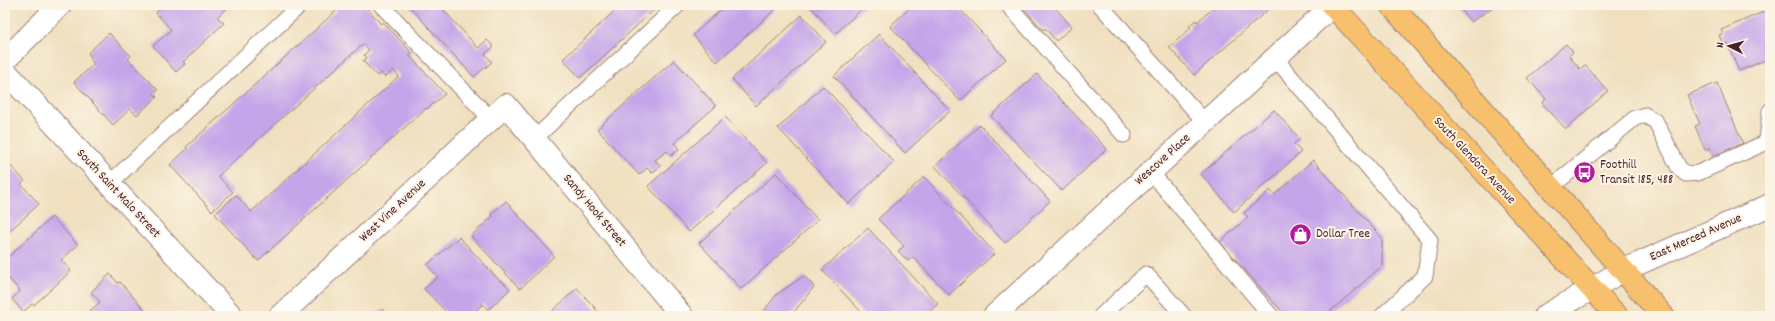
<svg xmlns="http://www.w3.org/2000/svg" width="1775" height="321" font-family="Dekko,sans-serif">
  <rect width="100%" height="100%" fill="#fcf5e5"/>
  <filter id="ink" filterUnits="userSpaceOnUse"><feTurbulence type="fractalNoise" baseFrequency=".025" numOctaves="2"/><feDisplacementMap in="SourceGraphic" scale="8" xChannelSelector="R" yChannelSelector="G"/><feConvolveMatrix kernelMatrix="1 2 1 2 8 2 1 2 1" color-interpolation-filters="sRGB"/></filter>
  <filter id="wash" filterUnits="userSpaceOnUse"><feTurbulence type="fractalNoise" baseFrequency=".012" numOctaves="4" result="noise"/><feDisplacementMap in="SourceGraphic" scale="16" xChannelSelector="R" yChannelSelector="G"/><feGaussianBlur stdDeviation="0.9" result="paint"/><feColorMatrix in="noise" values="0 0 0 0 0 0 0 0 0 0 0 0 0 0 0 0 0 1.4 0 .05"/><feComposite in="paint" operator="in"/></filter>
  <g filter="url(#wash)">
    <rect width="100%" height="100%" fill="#f0e0c0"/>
    <g id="blocks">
      <g fill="#c4a5ea">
        <path d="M164 5H231L217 17 224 23 183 62 185 64 176 72 153 46 171 30 156 13Z"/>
        <path d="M332 5H364L381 24 383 22 412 53 409 55 445 94 427 109 426 108 258 261 215 214 236 195 251 212 399 76 393 70 385 77 381 73 377 76 363 61 367 58 364 55 369 50 363 44 218 176 233 192 212 211 170 165 187 149 186 147 337 10Z"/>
        <path d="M408 5H439L478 48 487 40 494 47 485 54 492 62 474 77Z"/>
        <path d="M621 5H659L580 78 563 59Z"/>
        <path d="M726 5H780L717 62 693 35Z"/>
        <path d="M813 5H866L835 34 811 7Z"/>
        <path d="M913 5H956L1006 59 960 101 890 26Z"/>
        <path d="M1021 5H1053L1072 27 1056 41 1045 28 1043 30Z"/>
        <path d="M1217 5 1272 6 1194 75 1169 47 1191 28 1189 26 1196 20 1197 22Z"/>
        <path d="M1457 5H1496L1471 22Z"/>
        <path d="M1770 9V58L1739 71 1727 43 1723 45 1719 35 1723 34 1721 30Z"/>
        <path d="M802 15 826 42 756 106 732 79Z"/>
        <path d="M109 33 131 56 128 59 158 90 154 94 157 97 137 115 130 109 113 125 74 82 94 64 90 60 92 58 88 53Z"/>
        <path d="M879 34 950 111 905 153 834 76Z"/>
        <path d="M1566 44 1573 52 1569 56 1580 69 1585 65 1608 91 1566 129 1542 103 1546 99 1527 78Z"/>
        <path d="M674 60 716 106 674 143 679 149 671 156 667 151 655 160 661 166 652 173 647 168 639 175 597 129Z"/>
        <path d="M1037 74 1107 149 1062 191 991 116Z"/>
        <path d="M1717 83 1743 143 1713 156 1710 148 1705 150 1695 126 1700 124 1687 95Z"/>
        <path d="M823 86 894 162 849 204 778 128Z"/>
        <path d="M1274 110 1300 139 1294 144 1301 152 1234 212 1201 174Z"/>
        <path d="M725 117 767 163 689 232 648 186Z"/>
        <path d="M980 125 1050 201 1005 243 935 166Z"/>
        <path d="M1313 160 1382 238V266L1325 316 1320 312 1315 316H1286L1220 242 1248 217 1244 213 1270 190 1274 195Z"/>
        <path d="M5 164 9 168 11 166 25 181 21 184 39 204 5 235Z"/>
        <path d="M776 173 818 220 741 289 699 243Z"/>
        <path d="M924 177 995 253 949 295 913 257 908 261 898 251 904 246 878 219Z"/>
        <path d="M506 201 554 256 520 289 471 236 493 216 491 214Z"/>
        <path d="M52 217 78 245 61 260 71 271 34 305 32 304 23 312 12 299 20 291 5 274V260Z"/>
        <path d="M868 228 938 304 925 316H865L822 270Z"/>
        <path d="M459 237 501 282 502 281 510 289 488 310 483 304 470 316H450L424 289 438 277 427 265Z"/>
        <path d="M110 274 118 283 120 282 150 316H84L100 302 91 292Z"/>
        <path d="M804 276 814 287 794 312 788 316H760L777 294Z"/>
        <path d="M577 288 602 316H547Z"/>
        <path d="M382 309 388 316H374Z"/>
      </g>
    </g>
  </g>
  <g filter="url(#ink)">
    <use href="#blocks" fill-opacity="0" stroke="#9d8076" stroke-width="1"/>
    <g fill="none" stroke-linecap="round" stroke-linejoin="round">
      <defs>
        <g id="service">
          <path d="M381 5 491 119"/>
          <path d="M1008 5 1124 135"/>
          <path d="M1100 5 1205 122"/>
          <path d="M1275 58 1430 240 1425 276 1382 316"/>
          <path d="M534 139 678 5"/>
          <path d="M1151 172 1271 316"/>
          <path d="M109 184 300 5"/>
          <path d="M1550 188 1635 118 1645 115 1656 122 1679 168 1686 174 1698 173 1767 142 1770 111"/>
          <path d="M1101 316 1146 274 1184 316"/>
        </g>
        <g id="minor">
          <path d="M5 60 60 5"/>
          <path d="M5 71 232 316"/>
          <path d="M280 316 506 105 682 316"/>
          <path d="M994 316 1333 5"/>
        </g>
        <path id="tertiary" d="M1545 316 1622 271 1770 205"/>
        <g id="primary">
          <path d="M1332 5 1617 316"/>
          <path d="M1391 5 1663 316"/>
        </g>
      </defs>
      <use href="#service" stroke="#9d8076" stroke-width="17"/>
      <use href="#minor" stroke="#9d8076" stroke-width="24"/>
      <use href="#tertiary" stroke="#9d8076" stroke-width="24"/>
      <use href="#primary" stroke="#9d8076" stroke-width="24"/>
      <use href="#service" stroke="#fff" stroke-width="15"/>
      <use href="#minor" stroke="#fff" stroke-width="22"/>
      <use href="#tertiary" stroke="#fff" stroke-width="22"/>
      <use href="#primary" stroke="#f7c06c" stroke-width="22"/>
    </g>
  </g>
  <defs>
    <symbol id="bus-disc" viewBox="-11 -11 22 22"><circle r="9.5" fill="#b5179e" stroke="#fcf5e5"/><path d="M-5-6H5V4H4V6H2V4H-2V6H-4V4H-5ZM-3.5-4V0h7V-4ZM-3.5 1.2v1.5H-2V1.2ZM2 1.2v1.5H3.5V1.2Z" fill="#fff"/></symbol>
    <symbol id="shop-disc" viewBox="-11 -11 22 22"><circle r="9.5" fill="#b5179e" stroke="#fcf5e5"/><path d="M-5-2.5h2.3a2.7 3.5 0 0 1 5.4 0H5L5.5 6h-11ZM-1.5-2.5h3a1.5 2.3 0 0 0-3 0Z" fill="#fff"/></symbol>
  </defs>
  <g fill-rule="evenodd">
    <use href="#bus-disc" x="1572" y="160" width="25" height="25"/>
    <use href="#shop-disc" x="1288" y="222" width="25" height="25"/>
  </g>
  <g text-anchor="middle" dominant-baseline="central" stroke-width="4" stroke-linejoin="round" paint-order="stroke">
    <g font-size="13" fill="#4a1f2b" stroke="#fcf5e5">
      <text transform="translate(1163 160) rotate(-42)">Wescove Place</text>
      <text transform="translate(1474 161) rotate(47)">South Glendora Avenue</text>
      <text transform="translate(118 194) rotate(47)">South Saint Malo Street</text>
      <text transform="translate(393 211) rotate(-43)">West Vine Avenue</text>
      <text transform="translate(594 211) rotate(50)">Sandy Hook Street</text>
      <text transform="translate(1696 238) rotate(-24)">East Merced Avenue</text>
    </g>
    <g font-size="13" fill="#4a1f2b" stroke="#fcf5e5" text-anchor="start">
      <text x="1600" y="165">Foothill<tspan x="1600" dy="15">Transit 185, 488</tspan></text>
      <text x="1316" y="234">Dollar Tree</text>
    </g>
  </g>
  <rect width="1775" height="321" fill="none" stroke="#fcf5e5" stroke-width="20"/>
  <g transform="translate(1729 46) rotate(276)" stroke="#fcf5e5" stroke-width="3" paint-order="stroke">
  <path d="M0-3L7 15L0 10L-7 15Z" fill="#4a1f2b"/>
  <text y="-6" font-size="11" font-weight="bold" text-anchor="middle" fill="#4a1f2b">N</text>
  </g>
</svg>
